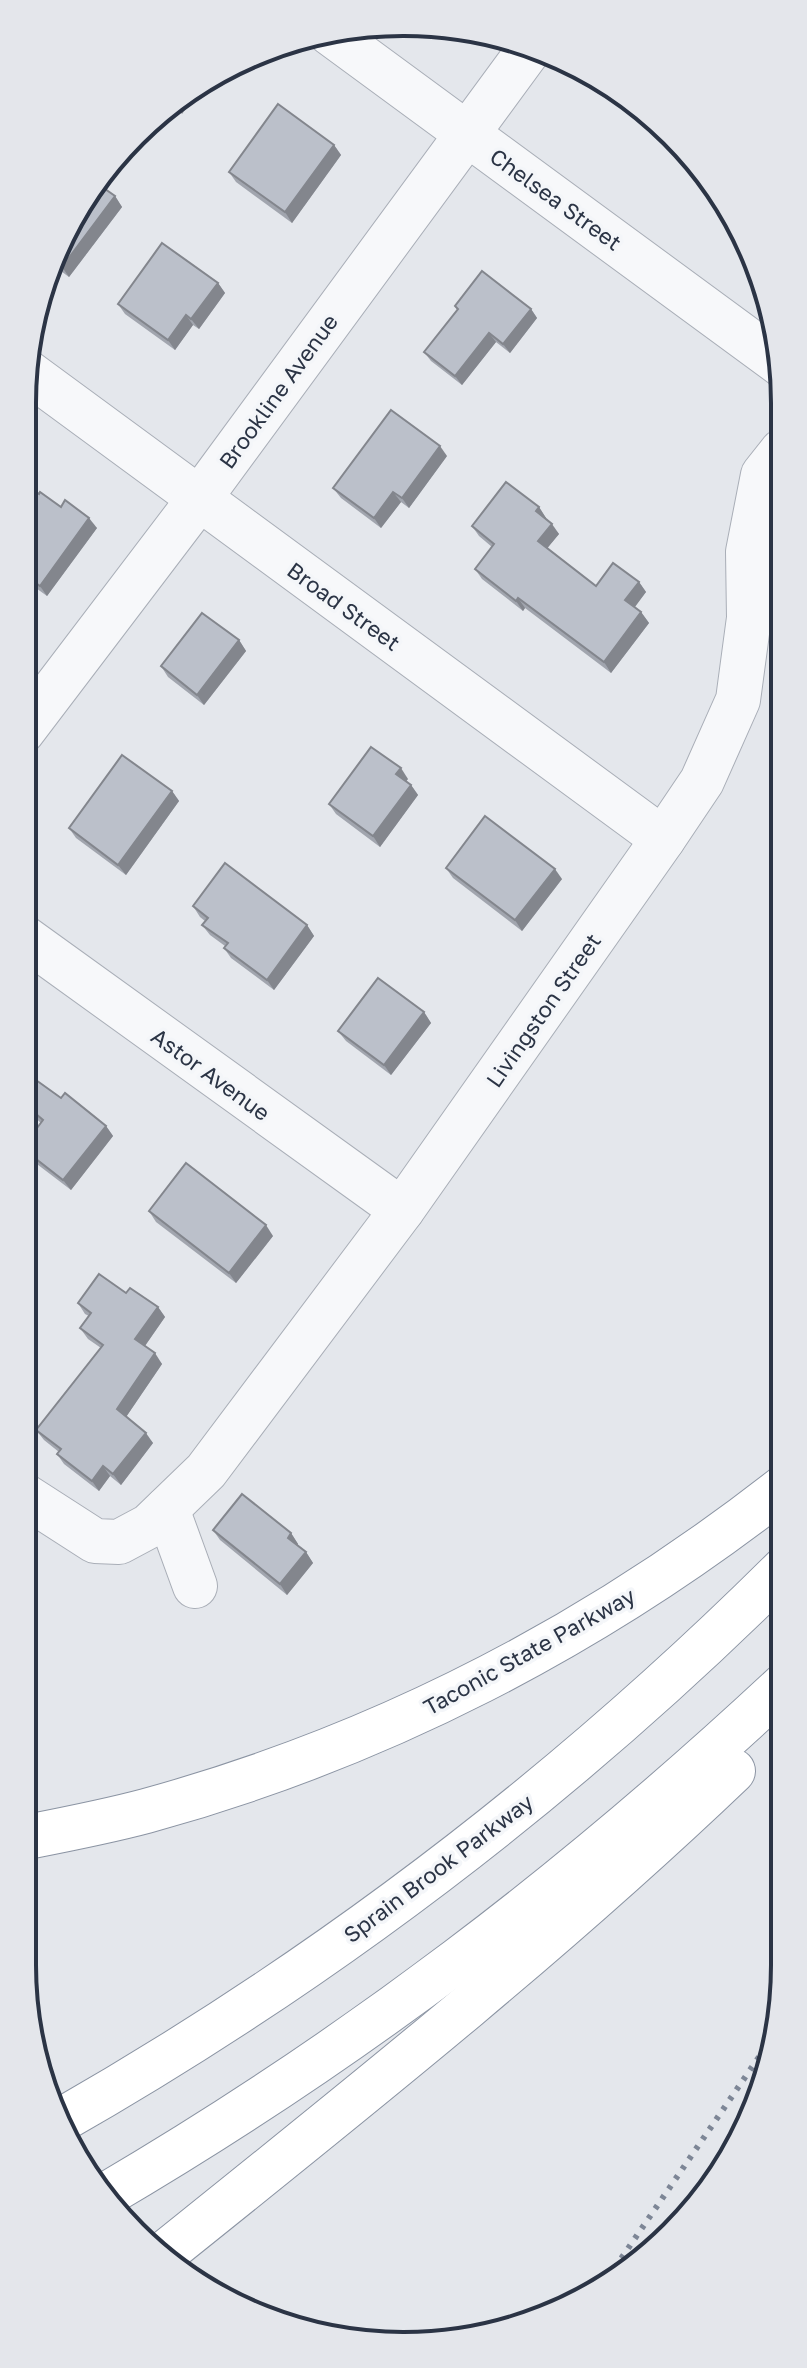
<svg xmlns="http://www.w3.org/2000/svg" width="807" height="2368" font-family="'Golos Text',sans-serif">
  <rect width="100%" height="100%" fill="#e4e7ec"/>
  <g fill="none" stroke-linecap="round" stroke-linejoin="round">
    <defs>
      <g id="minor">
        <path d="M330 33 782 365"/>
        <path d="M26 371 663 839"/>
        <path d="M22 732 199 499 531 47"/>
        <path d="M22 936 402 1210"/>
        <path d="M22 1494 95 1541 119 1542 149 1526 206 1471 402 1210 663 839 702 781 738 700 749 618 748 552 763 475 782 451"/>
        <path d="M167 1509 195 1586"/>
      </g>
      <g id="highway">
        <path d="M22 1838C63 1830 105 1822 146 1811 379 1747 594 1636 784 1487"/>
        <path d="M58 2122C323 1971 568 1784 784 1569"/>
        <path d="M104 2196C353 2050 573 1882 784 1685"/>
        <path d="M165 2253C358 2098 554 1942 733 1771"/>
      </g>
    </defs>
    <use href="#minor" stroke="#a9aeb7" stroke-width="46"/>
    <use href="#highway" stroke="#8b94a3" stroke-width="46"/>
    <use href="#minor" stroke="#f7f8fa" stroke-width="44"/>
    <use href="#highway" stroke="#fff" stroke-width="44"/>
    <g stroke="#7d8696" stroke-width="6" stroke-dasharray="4 8" stroke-linecap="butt">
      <path d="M675 2222 749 2115"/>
      <path d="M601 2288 776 2032"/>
    </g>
  </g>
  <g fill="#a1a5ae">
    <path d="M334 145 341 155 292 223 236 182 229 172Z"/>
    <path d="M95 182 115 196 122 207 69 277 54 266Z"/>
    <path d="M218 283 225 293 199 329 193 325 175 350 125 314 118 304Z"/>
    <path d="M455 306 531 309 537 318 510 353 496 342 462 385 431 361 424 352 457 310Z"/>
    <path d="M447 456 409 508 401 502 381 528 341 498 333 488Z"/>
    <path d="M22 481 39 494 97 528 47 596 22 578Z"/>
    <path d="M539 507 546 518 545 519 559 534 547 548 596 586 639 582 646 592 634 607 641 612 649 623 611 673 525 608 523 611 482 579 475 569 492 547 479 536 472 526Z"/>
    <path d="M239 640 246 651 204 705 168 677 161 666Z"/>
    <path d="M408 779 406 781 411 785 418 795 380 847 336 814 329 804Z"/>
    <path d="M172 791 179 801 126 875 76 838 69 828Z"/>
    <path d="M446 868 562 879 522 931 453 878Z"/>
    <path d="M193 906 307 925 314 936 274 990 231 958 224 948 225 946 210 935 202 925 205 921 200 917Z"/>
    <path d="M424 1012 431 1023 391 1075 346 1041 338 1031Z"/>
    <path d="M22 1070 61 1098 106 1126 113 1136 71 1190 29 1158 22 1148 41 1123 22 1106Z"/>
    <path d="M149 1211 273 1236 236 1283 156 1222Z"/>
    <path d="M126 1293 158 1307 165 1317 145 1346 162 1364 126 1417 153 1443 121 1485 110 1476 99 1491 64 1464 57 1454 59 1452 44 1440 36 1430 101 1348 88 1339 80 1328 89 1316 85 1314 78 1303Z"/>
    <path d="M213 1530 291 1533 298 1544 297 1545 306 1552 313 1563 287 1595 220 1540Z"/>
  </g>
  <g fill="#83868d">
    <path d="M209 77 182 114 176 105Z"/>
    <path d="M334 145 341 155 292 223 285 212Z"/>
    <path d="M115 196 122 207 69 277 62 267Z"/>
    <path d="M218 283 225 293 199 329 191 319Z"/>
    <path d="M531 309 537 318 510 353 503 344Z"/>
    <path d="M186 315 193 325 175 350 168 340Z"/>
    <path d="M489 333 496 342 462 385 455 376Z"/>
    <path d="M440 446 447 456 409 508 402 498Z"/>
    <path d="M393 492 401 502 381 528 374 518Z"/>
    <path d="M539 507 546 518 543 521 536 511Z"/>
    <path d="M89 518 97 528 47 596 40 586Z"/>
    <path d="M552 524 559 534 545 551 538 541Z"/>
    <path d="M639 582 646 592 632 611 625 600Z"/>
    <path d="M518 598 525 608 523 611 516 601Z"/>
    <path d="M641 612 649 623 611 673 604 662Z"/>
    <path d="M239 640 246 651 204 705 197 695Z"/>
    <path d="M401 768 408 779 404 784 396 774Z"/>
    <path d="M411 785 418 795 380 847 373 836Z"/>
    <path d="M172 791 179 801 126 875 118 865Z"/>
    <path d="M555 869 562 879 522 931 515 920Z"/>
    <path d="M307 925 314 936 274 990 267 980Z"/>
    <path d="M424 1012 431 1023 391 1075 384 1065Z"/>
    <path d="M106 1126 113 1136 71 1190 63 1180Z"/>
    <path d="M266 1225 273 1236 236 1283 229 1273Z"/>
    <path d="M31 1295 38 1305 22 1327V1307Z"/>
    <path d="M158 1307 165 1317 142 1350 135 1339Z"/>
    <path d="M155 1353 162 1364 124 1420 117 1409Z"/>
    <path d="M146 1433 153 1443 121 1485 113 1474Z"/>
    <path d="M103 1466 110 1476 99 1491 92 1481Z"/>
    <path d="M291 1533 298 1544 295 1548 288 1538Z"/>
    <path d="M306 1552 313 1563 287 1595 280 1584Z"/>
  </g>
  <g fill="#bbc0ca" stroke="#83868d" stroke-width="2">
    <path d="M278 104 334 145 285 212 229 172Z"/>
    <path d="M95 182 115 196 62 267 56 262Z"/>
    <path d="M162 243 218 283 191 319 186 315 168 340 118 304Z"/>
    <path d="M482 271 531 309 503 344 489 333 455 376 424 352 458 309 455 306Z"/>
    <path d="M391 410 440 446 402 498 393 492 374 518 333 488Z"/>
    <path d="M22 481 39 494 40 492 61 507 65 500 89 518 40 586 22 573Z"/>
    <path d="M506 482 539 507 536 511 552 524 538 541 596 586 613 563 639 582 625 600 641 612 604 662 518 598 516 601 475 569 494 544 472 526Z"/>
    <path d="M202 613 239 640 197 695 161 666Z"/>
    <path d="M371 747 401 768 396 774 411 785 373 836 329 804Z"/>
    <path d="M122 755 172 791 118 865 69 828Z"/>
    <path d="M485 816 555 869 515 920 446 868Z"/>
    <path d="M225 863 307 925 267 980 224 948 228 943 202 925 208 918 193 906Z"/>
    <path d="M378 978 424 1012 384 1065 338 1031Z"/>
    <path d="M22 1070 61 1098 65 1093 106 1126 63 1180 22 1148 43 1120 22 1102Z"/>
    <path d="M186 1163 266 1225 229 1273 149 1211Z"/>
    <path d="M99 1274 126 1293 130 1288 158 1307 135 1339 155 1353 117 1409 146 1433 113 1474 103 1466 92 1481 57 1454 61 1449 36 1430 103 1345 80 1328 91 1313 78 1303Z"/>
    <path d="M22 1288 31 1295 22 1307Z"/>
    <path d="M242 1494 291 1533 288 1538 306 1552 280 1584 213 1530Z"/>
  </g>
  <g text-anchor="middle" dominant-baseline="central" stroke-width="7" stroke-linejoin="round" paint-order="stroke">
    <g font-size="22" fill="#2b3445" stroke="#f4f6f9">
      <text transform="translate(556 199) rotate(36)">Chelsea Street</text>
      <text transform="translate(278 391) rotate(-54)">Brookline Avenue</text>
      <text transform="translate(344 606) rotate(36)">Broad Street</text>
      <text transform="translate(543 1010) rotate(-55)">Livingston Street</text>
      <text transform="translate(211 1074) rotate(36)">Astor Avenue</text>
      <text transform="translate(529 1651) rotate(-29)">Taconic State Parkway</text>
      <text transform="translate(438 1868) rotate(-37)">Sprain Brook Parkway</text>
    </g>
  </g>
  <path d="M0 0H807V2368H0ZM403 36H404A367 367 0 0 1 771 403V1965A367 367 0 0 1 404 2332H403A367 367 0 0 1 36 1965V403A367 367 0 0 1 403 36Z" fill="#e4e6eb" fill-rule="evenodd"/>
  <path fill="none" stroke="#2b3445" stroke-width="4" d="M403 36H404A367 367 0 0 1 771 403V1965A367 367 0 0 1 404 2332H403A367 367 0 0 1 36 1965V403A367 367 0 0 1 403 36Z"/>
</svg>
